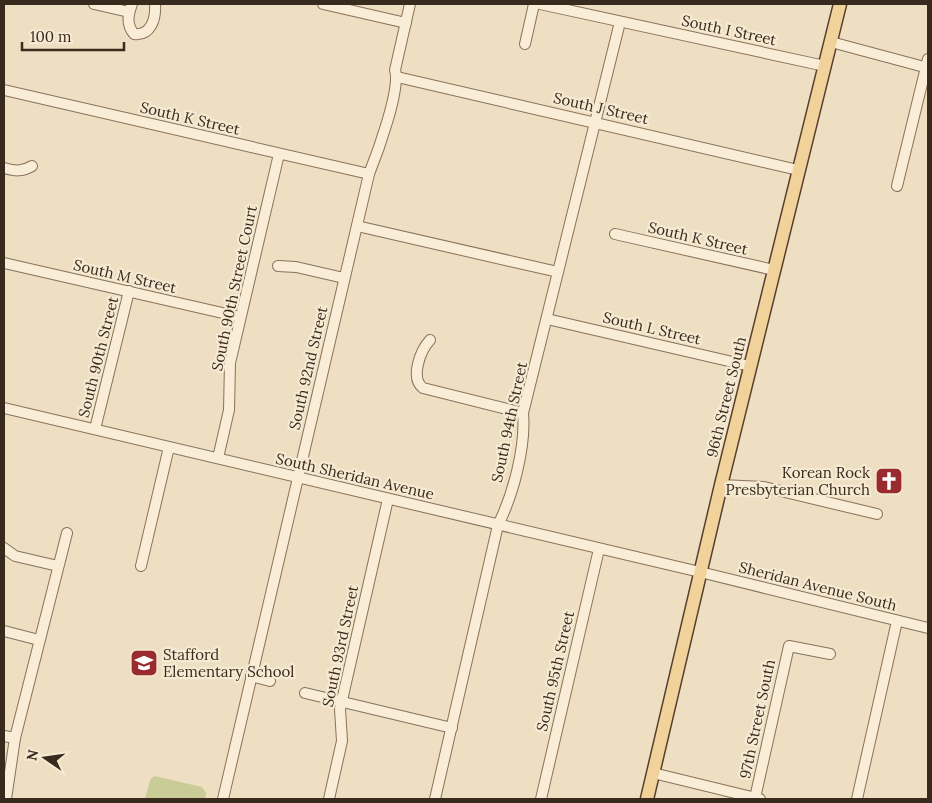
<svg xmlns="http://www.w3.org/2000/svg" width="932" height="803" font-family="Lora,serif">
  <rect width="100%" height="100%" fill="#eedfc3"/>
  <path fill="#c9cc97" d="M154 776 202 787 206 793 205 799H145L150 780Z"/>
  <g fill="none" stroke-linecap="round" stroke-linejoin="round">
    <defs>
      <g id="minor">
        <path d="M94 4 129 12"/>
        <path d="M132 4C128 15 126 24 134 34 151 36 156 19 155 4"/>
        <path d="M323 4 406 23"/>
        <path d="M540 4 825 66"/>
        <path d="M831 42 928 68"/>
        <path d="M525 44 534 4"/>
        <path d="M397 77 798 170"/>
        <path d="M4 90 369 174"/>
        <path d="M4 168C15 171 22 172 32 166"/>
        <path d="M897 186 928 59"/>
        <path d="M357 226 558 272"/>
        <path d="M615 234 774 270"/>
        <path d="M4 263 240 317"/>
        <path d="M278 266 296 267 344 278"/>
        <path d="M547 319 750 366"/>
        <path d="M430 340C420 351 410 378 423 388L523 413"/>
        <path d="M4 408 700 572 928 628"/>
        <path d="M95 429 129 291"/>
        <path d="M218 458 229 410 230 363 279 154"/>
        <path d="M721 485 764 487 877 514"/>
        <path d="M4 548 15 556 58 566"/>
        <path d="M141 566 169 447"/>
        <path d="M4 631 39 640"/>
        <path d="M251 676 270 681"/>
        <path d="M305 693 452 728"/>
        <path d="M4 736 15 738"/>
        <path d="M653 773 760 799"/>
        <path d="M755 798 789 646 830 654"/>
        <path d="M6 799 15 738 67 533"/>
        <path d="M223 799 369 174C377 154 401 89 395 70L410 4"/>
        <path d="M329 799 342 741 340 709 388 499"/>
        <path d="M435 799 498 525C513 495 526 447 523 413L620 22"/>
        <path d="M541 799 599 549"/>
        <path d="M857 799 897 621"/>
      </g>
      <path id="major" d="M647 799 721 485 840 4"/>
    </defs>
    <use href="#minor" stroke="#89715a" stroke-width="12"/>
    <use href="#major" stroke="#563f2e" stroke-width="15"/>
    <use href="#minor" stroke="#f9edd7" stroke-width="10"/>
    <use href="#major" stroke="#f1d29b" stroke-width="12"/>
  </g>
  <defs>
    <symbol id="church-square" viewBox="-11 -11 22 22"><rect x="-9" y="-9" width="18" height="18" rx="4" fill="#982a30" stroke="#f6ead3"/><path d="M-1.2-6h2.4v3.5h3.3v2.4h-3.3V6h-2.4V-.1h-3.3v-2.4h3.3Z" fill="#fff"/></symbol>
    <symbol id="school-square" viewBox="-11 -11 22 22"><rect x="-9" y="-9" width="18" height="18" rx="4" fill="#982a30" stroke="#f6ead3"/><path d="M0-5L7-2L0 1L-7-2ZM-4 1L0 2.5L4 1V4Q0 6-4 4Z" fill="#fff"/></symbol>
  </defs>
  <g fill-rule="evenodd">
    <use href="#church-square" x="873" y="465" width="32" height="32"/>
    <use href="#school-square" x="128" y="647" width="32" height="32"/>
  </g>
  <g text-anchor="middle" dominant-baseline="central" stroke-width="4.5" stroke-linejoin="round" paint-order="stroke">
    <g font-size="15" fill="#392a1e" stroke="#f6ead3">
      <text transform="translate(729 30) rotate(12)">South I Street</text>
      <text transform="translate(601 108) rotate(13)">South J Street</text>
      <text transform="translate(190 118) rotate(13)">South K Street</text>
      <text transform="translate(698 238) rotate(13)">South K Street</text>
      <text transform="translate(125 276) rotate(13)">South M Street</text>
      <text transform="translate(234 288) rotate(-78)">South 90th Street Court</text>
      <text transform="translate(652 328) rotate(13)">South L Street</text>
      <text transform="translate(98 357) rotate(-76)">South 90th Street</text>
      <text transform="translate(308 368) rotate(-77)">South 92nd Street</text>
      <text transform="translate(726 397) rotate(-76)">96th Street South</text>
      <text transform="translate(509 422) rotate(-78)">South 94th Street</text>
      <text transform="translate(355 476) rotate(13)">South Sheridan Avenue</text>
      <text transform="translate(818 586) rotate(14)">Sheridan Avenue South</text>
      <text transform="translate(340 646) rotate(-78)">South 93rd Street</text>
      <text transform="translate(555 671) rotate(-77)">South 95th Street</text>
      <text transform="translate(757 719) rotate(-78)">97th Street South</text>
    </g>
    <g font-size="15" fill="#392a1e" stroke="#f6ead3" text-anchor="end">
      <text x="870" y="472">Korean Rock<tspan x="870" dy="17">Presbyterian Church</tspan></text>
      <text x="163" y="654" text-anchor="start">Stafford<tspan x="163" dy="17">Elementary School</tspan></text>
    </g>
  </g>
  <rect width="932" height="803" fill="none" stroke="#392a1e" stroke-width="10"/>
  <g transform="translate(45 758) rotate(283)" stroke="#f6ead3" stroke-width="4" paint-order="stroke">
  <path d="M0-4L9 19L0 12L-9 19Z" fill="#392a1e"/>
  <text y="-8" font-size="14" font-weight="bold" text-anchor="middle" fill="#392a1e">N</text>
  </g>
  <path d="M22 42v8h102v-8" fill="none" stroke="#392a1e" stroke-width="2.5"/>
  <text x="30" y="42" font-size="15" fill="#392a1e" stroke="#f6ead3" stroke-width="4" paint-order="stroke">100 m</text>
</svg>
